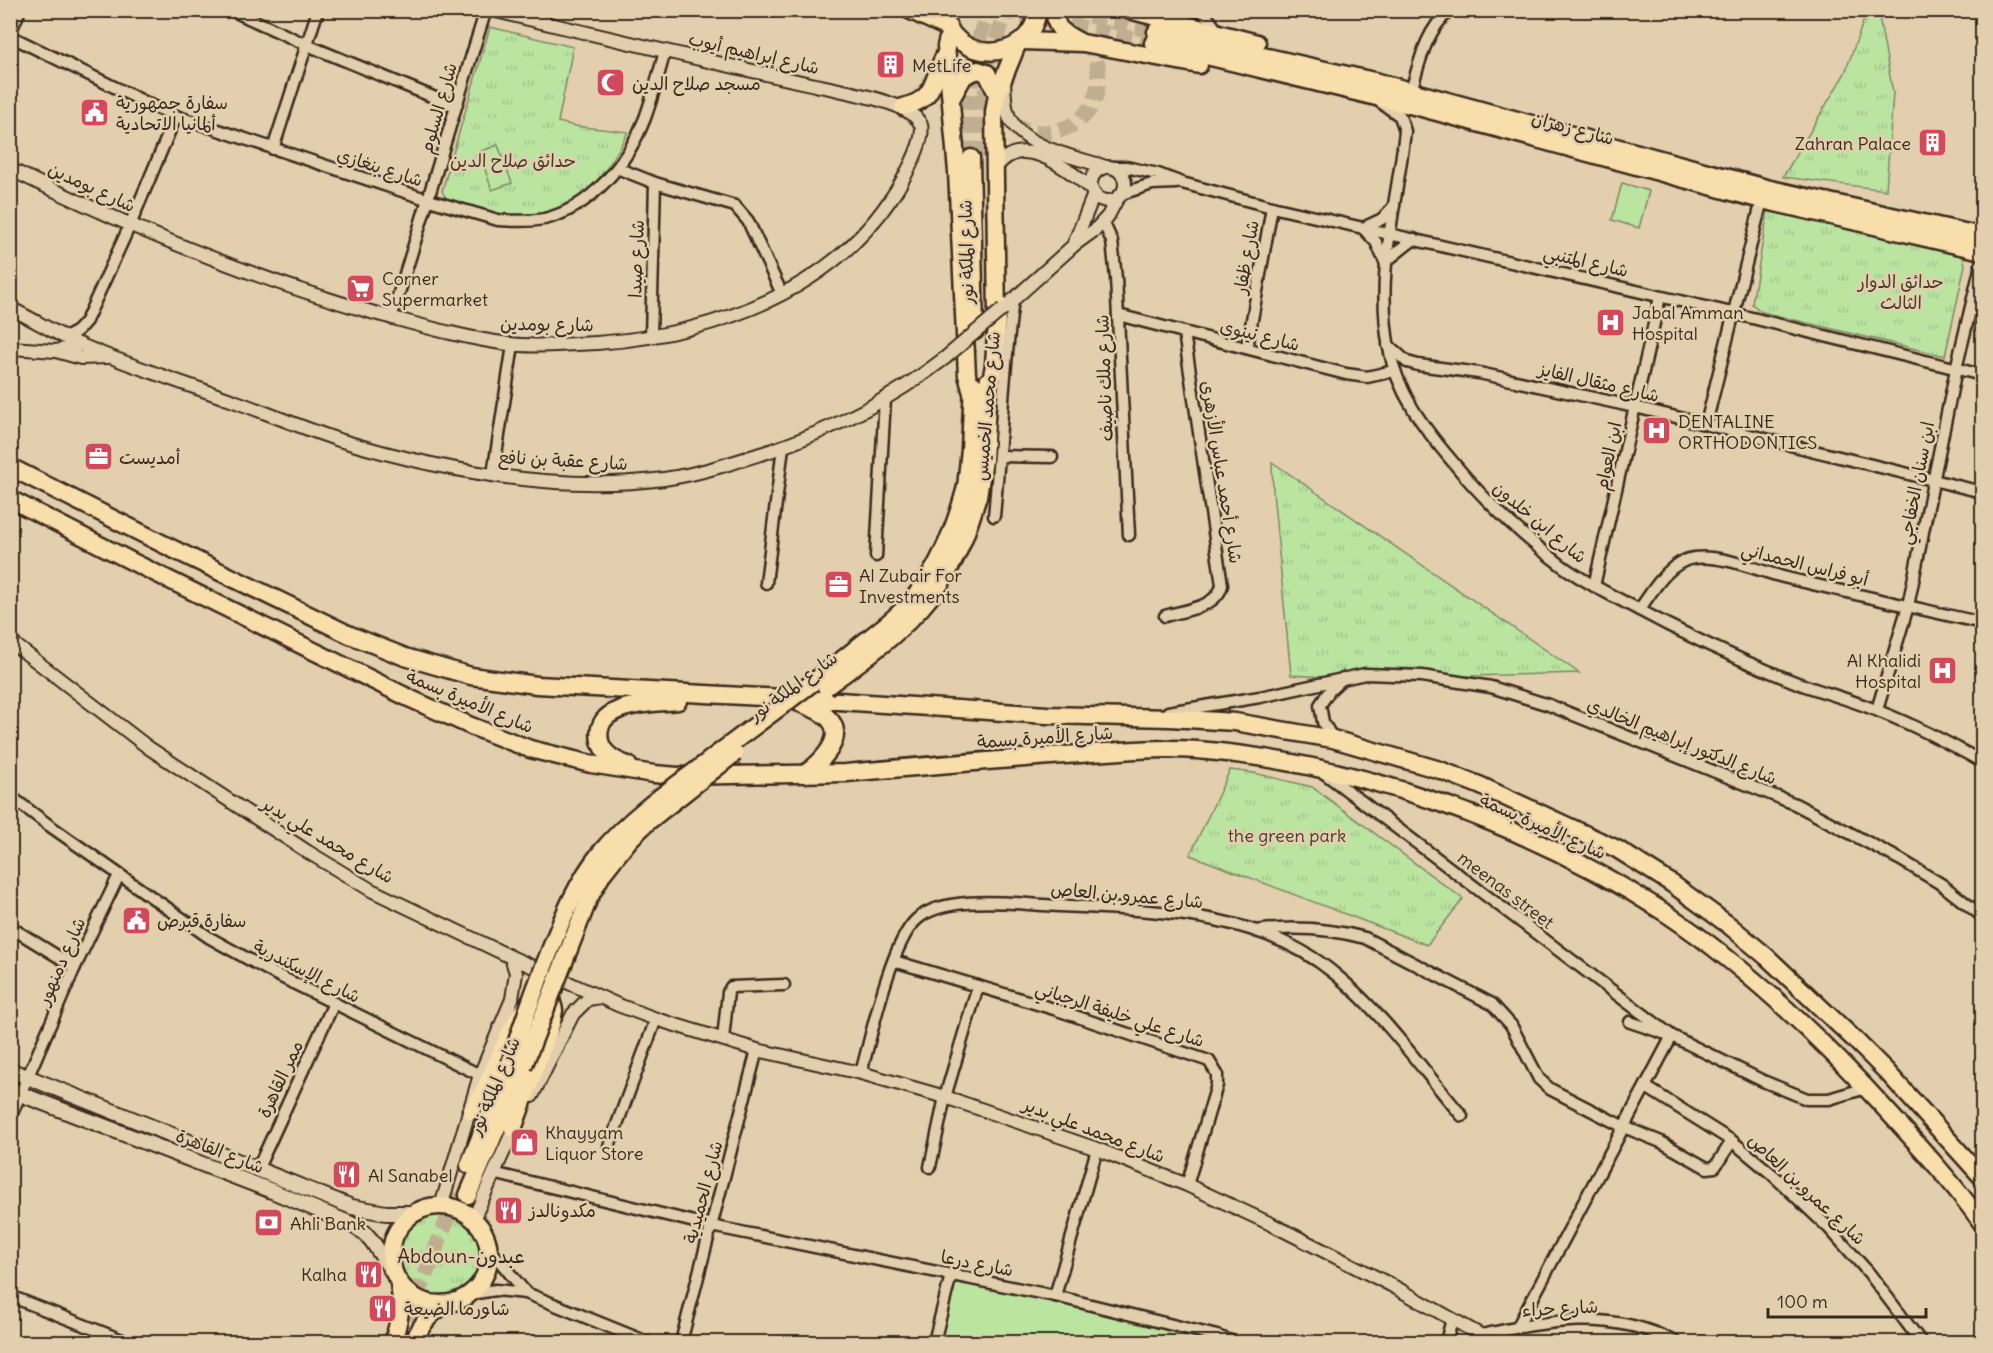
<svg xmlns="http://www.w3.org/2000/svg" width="1993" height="1353" font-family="Delius,'Playpen Sans Arabic',sans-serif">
  <defs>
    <pattern id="park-tufts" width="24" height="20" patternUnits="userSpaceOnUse" patternTransform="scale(1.5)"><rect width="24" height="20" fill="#bbe4a1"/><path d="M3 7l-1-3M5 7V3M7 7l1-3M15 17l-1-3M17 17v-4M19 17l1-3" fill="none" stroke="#a2c48a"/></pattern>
  </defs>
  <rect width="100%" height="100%" fill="#e3cfad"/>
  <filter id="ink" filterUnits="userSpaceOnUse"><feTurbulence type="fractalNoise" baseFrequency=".0167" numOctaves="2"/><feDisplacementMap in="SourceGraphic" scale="12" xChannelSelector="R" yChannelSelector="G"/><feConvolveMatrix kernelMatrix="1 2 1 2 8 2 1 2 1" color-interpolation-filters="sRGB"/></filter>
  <g filter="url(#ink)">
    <g fill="url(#park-tufts)" stroke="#7b8760" stroke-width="1.5">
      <path d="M1867 11H1878L1893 93 1886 190 1783 177 1845 73Z"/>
      <path d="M490 27 573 47 558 122 575 126 628 132C606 176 577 215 523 217 516 217 507 218 500 217 483 213 465 206 447 200L442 191Z"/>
      <path d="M1768 211 1961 249 1965 265 1945 356 1762 312 1752 304Z"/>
      <path d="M1272 462 1579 673 1359 679 1291 675 1273 492Z"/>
      <path d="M1230 770 1254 773 1312 787 1463 899 1427 945 1190 855Z"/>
      <circle cx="440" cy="1254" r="40"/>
    </g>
    <g fill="#bbe4a1" stroke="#7b8760" stroke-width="1.5">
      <path d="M498 145 512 183 492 190 479 152Z"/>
      <path d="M1622 183 1649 191 1639 228 1612 220Z"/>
      <path d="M952 1277 1052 1300 1213 1342H935Z"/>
    </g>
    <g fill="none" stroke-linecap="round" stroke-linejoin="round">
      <g stroke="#c1ae90" stroke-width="16" stroke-dasharray="16 8" stroke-linecap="butt">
        <path d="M999 10 1153 43"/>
        <path d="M1066 10 1156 32"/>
      </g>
      <g stroke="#c1ae90" stroke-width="16" stroke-dasharray="16 8" stroke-linecap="butt">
        <path d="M985 87C1000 154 1106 146 1098 69 1096 49 1085 35 1068 26"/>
        <path d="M971 158C968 101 970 65 988 10"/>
        <path d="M983 158 985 87 993 50 1006 10"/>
        <path d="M399 1342 458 1192"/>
      </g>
      <defs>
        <g id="minor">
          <path d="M231 10 307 45 455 106"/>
          <path d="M1202 10 1219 33"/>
          <path d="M1170 22 1183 14 1185 10"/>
          <path d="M10 33 20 10"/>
          <path d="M10 36 155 107 176 116 429 200 498 220C513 221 529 222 544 219 592 208 628 162 645 118 653 96 659 73 665 51"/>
          <path d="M1411 91C1420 61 1425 32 1450 10"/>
          <path d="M1380 102 1400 116 1405 131C1397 205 1375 273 1389 348 1397 392 1423 427 1452 461 1483 499 1521 535 1561 565 1581 580 1605 592 1628 604 1683 634 1741 661 1800 684 1825 693 1852 700 1878 711 1914 725 1949 743 1982 762"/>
          <path d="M273 149 318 10"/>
          <path d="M1111 167H1126L1158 174 1182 183 1272 207 1732 313 1982 375"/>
          <path d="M617 168 655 183 735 206 748 221 782 294"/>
          <path d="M1121 194 1152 184 1176 183"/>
          <path d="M1394 206 1382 219 1363 228 1376 242 1385 262 1414 239"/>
          <path d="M1103 222 1112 241 1116 278 1129 535"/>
          <path d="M1118 315 1346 374 1367 377 1394 371"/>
          <path d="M391 318C424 216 453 113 486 10"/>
          <path d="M651 336 655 183"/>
          <path d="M67 338 78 330 86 321 130 225 176 116"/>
          <path d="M1388 345 1407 362 1418 365 1479 373 1635 407 1982 492"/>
          <path d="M1247 348 1272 207"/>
          <path d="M1706 424 1762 200"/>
          <path d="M999 456 1052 457"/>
          <path d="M493 474 513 345"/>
          <path d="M994 516C1001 444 1003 371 1013 300"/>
          <path d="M876 556 885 399"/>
          <path d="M766 583 783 447"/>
          <path d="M1594 586 1660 297"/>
          <path d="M1639 610C1652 592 1669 561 1694 558 1720 554 1757 570 1783 577 1849 593 1916 608 1982 623"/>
          <path d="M1165 616C1184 610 1217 608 1222 585L1184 333"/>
          <path d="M1877 710 1908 606 1956 369 1982 261"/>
          <path d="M1168 712 1260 697 1365 674 1422 676 1491 687 1549 705 1795 804 1901 860 1941 884 1982 916"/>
          <path d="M1333 739 1323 722 1320 705 1330 690 1343 678"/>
          <path d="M1324 773 1672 1036 1518 1326"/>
          <path d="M10 796 50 826 210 938 275 974 480 1075"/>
          <path d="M10 927 75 967"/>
          <path d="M1256 931C1293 926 1328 928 1365 938L1492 1004 1511 1025 1539 1079 1550 1089 1624 1127 1661 1142 1707 1168 1715 1167 1732 1141"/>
          <path d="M894 961 1054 1009 1209 1061 1217 1074V1085L1187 1185"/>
          <path d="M1630 1022 1672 1036 1763 1081 1807 1099H1829L1866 1088"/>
          <path d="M723 1039 728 992 731 987 784 985"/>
          <path d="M861 1073C871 1037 890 945 916 920 943 895 1009 903 1044 905 1142 911 1255 907 1335 974 1384 1014 1421 1068 1462 1116"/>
          <path d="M1646 1087 1732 1141 1773 1175 1829 1228 1869 1273 1921 1342"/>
          <path d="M10 1118 75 967 119 875"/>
          <path d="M609 1146 656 1019"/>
          <path d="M930 1167 945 1097 978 986"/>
          <path d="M258 1168 334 1003"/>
          <path d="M493 1173 711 1226 1055 1296 1217 1336 1234 1342"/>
          <path d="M488 1247 526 1293"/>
          <path d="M470 1294 496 1290 526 1293 647 1342"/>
          <path d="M10 1296 127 1342"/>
          <path d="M1055 1296 1097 1149"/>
          <path d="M1481 1335C1548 1321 1611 1308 1675 1342"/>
          <path d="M681 1342 757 1050"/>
          <path d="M934 1342 951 1275"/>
          <path d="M1446 1342 1452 1319"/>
        </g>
        <g id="tertiary">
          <path d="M1004 81C1005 93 1004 106 1009 117 1023 148 1076 157 1106 167"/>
          <circle cx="1108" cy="184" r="17"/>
          <path d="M10 169C126 226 246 276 371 312 416 324 462 338 509 344 531 347 554 345 576 344 692 340 822 301 890 200 900 186 926 142 921 125 919 121 915 116 911 114 895 99 822 87 797 81 695 58 593 35 492 10"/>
          <path d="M993 170C1000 163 1006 155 1016 153 1040 147 1075 174 1092 190"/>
          <path d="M1074 244 1094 194"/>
          <path d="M10 308C34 320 57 334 81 345 130 366 181 382 231 400 267 413 303 428 339 440 442 471 556 493 664 479 700 474 735 462 770 451 834 429 892 399 945 358"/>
          <path d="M1003 309 1074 245 1096 229 1108 216 1118 197"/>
          <path d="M10 348 56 351 81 345"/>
          <path d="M56 351 81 358 107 357"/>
          <path d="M10 641 149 748 308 852 371 890 511 957 618 1005 656 1019 757 1050 861 1073 945 1097 1097 1149 1187 1185 1271 1224 1391 1285 1493 1342"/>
          <path d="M532 1096 573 1014 588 999 600 997"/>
          <path d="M441 1206 480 1075 512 999 516 973 511 957"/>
          <path d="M473 1220 516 1124"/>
        </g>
        <g id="secondary">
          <path d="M10 1070 352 1207 386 1213H415"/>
          <path d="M10 1090 272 1191 349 1223 365 1233 372 1241 395 1276"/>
        </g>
        <g id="primary">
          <path d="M909 10 948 28"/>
          <path d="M1057 10C1051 28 1066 34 1080 42"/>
          <path d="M1129 10 1257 43"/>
          <path d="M1156 32 1374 81 1766 188 1982 236"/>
          <path d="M1022 41 1083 43 1199 65"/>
          <path d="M1153 43 1422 108 1762 200 1982 251"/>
          <path d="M10 467 173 549 350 635 405 657 471 676 537 685 839 701 1047 715 1170 718 1235 722 1333 739 1440 770 1479 785 1617 849 1671 883 1730 926 1767 957 1854 1039 1887 1072 1982 1177"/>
          <path d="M10 499 133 562 411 699 471 726 530 749 591 764 654 774 678 776 846 773C924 766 1002 759 1080 754 1119 751 1158 747 1197 750 1360 763 1530 825 1667 914 1749 969 1823 1040 1890 1114 1922 1149 1954 1184 1982 1223"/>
          <path d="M797 702C807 706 819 710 827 717 849 736 821 762 805 774"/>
          <path d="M628 765C616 761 603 754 600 741 592 701 654 704 678 701"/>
        </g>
        <g id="trunk">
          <path d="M943 10C950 65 1030 66 1038 10"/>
          <path d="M950 30 946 46 957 172 967 375 972 393"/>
          <path d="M951 99 964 76 978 70 987 73 997 94"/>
          <path d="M903 107C937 99 931 80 945 55"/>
          <path d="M971 158 975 331"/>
          <path d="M989 392 994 365 997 319 994 112 997 94 1017 45"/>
          <path d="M966 487 970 449 973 384"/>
          <path d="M978 496 984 460 988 381"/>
          <path d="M471 1111C495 1078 502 1037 527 1005"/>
          <path d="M513 1129 552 1022 554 1010 551 999"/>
          <path d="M469 1165 510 1063"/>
          <path d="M468 1195 523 1067"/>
          <circle cx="440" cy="1255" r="49"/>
          <path d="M393 1342C399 1322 403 1305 399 1283"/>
          <path d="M414 1342C420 1326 431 1311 448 1304"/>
        </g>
      </defs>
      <use href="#minor" stroke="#3b2a1e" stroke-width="15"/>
      <use href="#tertiary" stroke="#3b2a1e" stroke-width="16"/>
      <use href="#secondary" stroke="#3b2a1e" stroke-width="18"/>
      <use href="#primary" stroke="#3b2a1e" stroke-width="21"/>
      <use href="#trunk" stroke="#3b2a1e" stroke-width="21"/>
      <use href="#minor" stroke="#e3cfad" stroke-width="10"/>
      <use href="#tertiary" stroke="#e3cfad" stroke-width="12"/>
      <use href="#secondary" stroke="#e3cfad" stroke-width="14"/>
      <use href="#primary" stroke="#f8deab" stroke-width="16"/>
      <use href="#trunk" stroke="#f8deab" stroke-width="16"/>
      <defs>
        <path id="tertiary-bridge" d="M945 358 1003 309"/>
        <g id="trunk-bridge">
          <path d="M826 687C868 656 913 625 942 581 959 555 969 526 978 496"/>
          <path d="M510 1063C522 1024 536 986 551 948 564 914 578 880 601 852 628 820 661 796 694 772 746 731 801 693 853 651 876 632 902 615 920 590 943 560 956 524 966 487"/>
          <path d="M523 1067 589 898 603 873 630 839 650 820 735 753"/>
        </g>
      </defs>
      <use href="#tertiary-bridge" stroke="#3b2a1e" stroke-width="16" stroke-linecap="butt"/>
      <use href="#trunk-bridge" stroke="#3b2a1e" stroke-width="21" stroke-linecap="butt"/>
      <use href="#tertiary-bridge" stroke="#e3cfad" stroke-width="12"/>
      <use href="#trunk-bridge" stroke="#f8deab" stroke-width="16"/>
    </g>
  </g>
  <defs>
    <symbol id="building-square" viewBox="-11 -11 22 22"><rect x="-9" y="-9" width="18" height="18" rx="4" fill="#d1495b" stroke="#e3cfad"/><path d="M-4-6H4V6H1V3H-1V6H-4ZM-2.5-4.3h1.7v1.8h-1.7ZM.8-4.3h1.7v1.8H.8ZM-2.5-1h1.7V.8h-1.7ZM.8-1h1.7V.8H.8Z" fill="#fff"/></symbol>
    <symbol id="mosque-square" viewBox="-11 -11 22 22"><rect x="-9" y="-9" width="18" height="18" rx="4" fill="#d1495b" stroke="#e3cfad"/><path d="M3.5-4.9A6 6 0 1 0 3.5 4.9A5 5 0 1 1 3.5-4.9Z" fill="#fff"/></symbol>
    <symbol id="civic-square" viewBox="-11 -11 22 22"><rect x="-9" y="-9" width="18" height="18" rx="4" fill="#d1495b" stroke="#e3cfad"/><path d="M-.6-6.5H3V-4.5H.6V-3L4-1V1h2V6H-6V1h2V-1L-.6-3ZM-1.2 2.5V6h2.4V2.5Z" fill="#fff"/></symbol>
    <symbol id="supermarket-square" viewBox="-11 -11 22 22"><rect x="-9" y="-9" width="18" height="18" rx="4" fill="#d1495b" stroke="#e3cfad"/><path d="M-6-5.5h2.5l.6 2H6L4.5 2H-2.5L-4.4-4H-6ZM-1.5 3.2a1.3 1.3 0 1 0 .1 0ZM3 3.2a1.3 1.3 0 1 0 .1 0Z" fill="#fff"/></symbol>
    <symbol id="hospital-square" viewBox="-11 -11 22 22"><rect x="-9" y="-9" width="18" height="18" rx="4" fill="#d1495b" stroke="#e3cfad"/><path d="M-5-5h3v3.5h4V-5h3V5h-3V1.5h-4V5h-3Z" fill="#fff"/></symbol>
    <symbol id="office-square" viewBox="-11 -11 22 22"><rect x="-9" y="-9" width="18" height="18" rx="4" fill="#d1495b" stroke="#e3cfad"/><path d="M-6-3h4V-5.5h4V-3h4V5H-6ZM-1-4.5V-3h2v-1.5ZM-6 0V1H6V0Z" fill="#fff"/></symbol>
    <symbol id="shop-square" viewBox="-11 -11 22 22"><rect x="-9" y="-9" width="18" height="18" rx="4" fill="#d1495b" stroke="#e3cfad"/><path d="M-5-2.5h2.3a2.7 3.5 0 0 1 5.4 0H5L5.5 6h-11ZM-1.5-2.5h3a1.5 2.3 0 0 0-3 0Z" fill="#fff"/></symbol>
    <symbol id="restaurant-square" viewBox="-11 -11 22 22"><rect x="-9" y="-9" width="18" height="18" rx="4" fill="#d1495b" stroke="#e3cfad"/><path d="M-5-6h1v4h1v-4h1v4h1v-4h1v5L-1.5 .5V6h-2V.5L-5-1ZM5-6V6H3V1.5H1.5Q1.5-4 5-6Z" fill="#fff"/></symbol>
    <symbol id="bank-square" viewBox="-11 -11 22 22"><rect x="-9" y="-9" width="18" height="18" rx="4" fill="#d1495b" stroke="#e3cfad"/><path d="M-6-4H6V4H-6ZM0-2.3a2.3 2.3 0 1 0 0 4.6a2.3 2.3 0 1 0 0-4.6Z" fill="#fff"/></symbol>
  </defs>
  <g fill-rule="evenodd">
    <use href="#building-square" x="874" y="48" width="33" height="33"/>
    <use href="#mosque-square" x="594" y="66" width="33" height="33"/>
    <use href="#civic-square" x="78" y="96" width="33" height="33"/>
    <use href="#building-square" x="1916" y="126" width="33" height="33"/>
    <use href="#supermarket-square" x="344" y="272" width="33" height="33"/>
    <use href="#hospital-square" x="1594" y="306" width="33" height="33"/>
    <use href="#hospital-square" x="1640" y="414" width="33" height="33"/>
    <use href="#office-square" x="82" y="440" width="33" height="33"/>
    <use href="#office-square" x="822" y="568" width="33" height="33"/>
    <use href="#hospital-square" x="1926" y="654" width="33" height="33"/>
    <use href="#civic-square" x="120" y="904" width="33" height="33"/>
    <use href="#shop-square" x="508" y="1126" width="33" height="33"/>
    <use href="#restaurant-square" x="330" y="1158" width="33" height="33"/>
    <use href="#restaurant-square" x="492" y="1194" width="33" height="33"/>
    <use href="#bank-square" x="252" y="1206" width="33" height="33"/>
    <use href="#restaurant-square" x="352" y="1258" width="33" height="33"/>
    <use href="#restaurant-square" x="366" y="1292" width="33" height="33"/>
  </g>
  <g text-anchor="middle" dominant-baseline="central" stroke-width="5" stroke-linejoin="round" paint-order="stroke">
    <g font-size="18" fill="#3b2a1e" stroke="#e3cfad">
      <text transform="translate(754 53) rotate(13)">شارع إبراهيم أيوب</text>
      <text transform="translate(438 108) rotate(-74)">شارع السلوم</text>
      <text transform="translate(1573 128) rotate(15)">شارع زهران</text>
      <text transform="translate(380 167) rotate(18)">شارع بنغازي</text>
      <text transform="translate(92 187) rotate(25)">شارع بومدين</text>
      <text transform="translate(966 252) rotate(-91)">شارع الملكة نور</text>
      <text transform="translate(1246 257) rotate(-80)">شارع ظفار</text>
      <text transform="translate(636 259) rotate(-88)">شارع صيدا</text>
      <text transform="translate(1586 261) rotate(13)">شارع المتنبي</text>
      <text transform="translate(547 324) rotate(1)">شارع بومدين</text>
      <text transform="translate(1260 335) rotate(14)">شارع نينوى</text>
      <text transform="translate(1104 378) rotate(-92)">شارع ملك ناصيف</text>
      <text transform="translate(1599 382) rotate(13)">شارع مثقال الفايز</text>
      <text transform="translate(987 406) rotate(-85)">شارع محمد الخميس</text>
      <text transform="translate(1608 456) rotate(-78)">ابن العوام</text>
      <text transform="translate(563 460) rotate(3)">شارع عقبة بن نافع</text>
      <text transform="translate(1222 472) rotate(81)">شارع أحمد عباس الأزهرى</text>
      <text transform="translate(1916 483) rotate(-79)">ابن سنان الخفاجي</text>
      <text transform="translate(1540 522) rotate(40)">شارع ابن خلدون</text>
      <text transform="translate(1805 564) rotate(14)">أبو فراس الحمداني</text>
      <text transform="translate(793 686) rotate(-36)">شارع الملكة نور</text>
      <text transform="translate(470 701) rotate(23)">شارع الأميرة بسمة</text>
      <text transform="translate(1045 737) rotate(-4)">شارع الأميرة بسمة</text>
      <text transform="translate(1682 741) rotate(22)">شارع الدكتور إبراهيم الخالدي</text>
      <text transform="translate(1543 826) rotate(24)">شارع الأميرة بسمة</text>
      <text transform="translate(328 840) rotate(31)">شارع محمد علي بدير</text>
      <text transform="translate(1506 890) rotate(37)">meenas street</text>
      <text transform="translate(1127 895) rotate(5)">شارع عمرو بن العاص</text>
      <text transform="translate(61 961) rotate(-66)">شارع دمنهور</text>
      <text transform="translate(307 971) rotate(27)">شارع الإسكندرية</text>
      <text transform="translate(1120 1014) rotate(18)">شارع علي خليفة الرجباني</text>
      <text transform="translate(280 1079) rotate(-65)">ممر القاهرة</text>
      <text transform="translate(494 1086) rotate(-67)">شارع الملكة نور</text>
      <text transform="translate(1094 1130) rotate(21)">شارع محمد علي بدير</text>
      <text transform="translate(220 1151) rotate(21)">شارع القاهرة</text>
      <text transform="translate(1807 1189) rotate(43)">شارع عمرو بن العاص</text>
      <text transform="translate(703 1192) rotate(-75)">شارع الحميدية</text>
      <text transform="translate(977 1263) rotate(11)">شارع درعا</text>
      <text transform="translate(1560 1308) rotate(-3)">شارع حراء</text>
    </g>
    <g font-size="18" fill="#3b2a1e" stroke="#e3cfad" text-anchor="start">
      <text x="912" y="65">MetLife</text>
      <text x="632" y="83">مسجد صلاح الدين</text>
      <text x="116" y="102">سفارة جمهورية<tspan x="116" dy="21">ألمانيا الاتحادية</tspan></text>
      <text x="1911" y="143" text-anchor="end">Zahran Palace</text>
      <text x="382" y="278">Corner<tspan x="382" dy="21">Supermarket</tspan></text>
      <text x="1632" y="312">Jabal Amman<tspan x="1632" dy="21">Hospital</tspan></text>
      <text x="1678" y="421">DENTALINE<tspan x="1678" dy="21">ORTHODONTICS</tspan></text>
      <text x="119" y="457">أمديست</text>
      <text x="859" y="575">Al Zubair For<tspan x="859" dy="21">Investments</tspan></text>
      <text x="1921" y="660" text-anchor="end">Al Khalidi<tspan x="1921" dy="21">Hospital</tspan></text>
      <text x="157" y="920">سفارة قبرص</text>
      <text x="545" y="1132">Khayyam<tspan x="545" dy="21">Liquor Store</tspan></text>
      <text x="368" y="1175">Al Sanabel</text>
      <text x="529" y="1210">مكدونالدز</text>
      <text x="290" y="1223">Ahli Bank</text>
      <text x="347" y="1274" text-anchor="end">Kalha</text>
      <text x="404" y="1308">شاورما الضيعة</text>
    </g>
    <g font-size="18" fill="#483d2b" stroke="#e3cfad">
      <text x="513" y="160">حدائق صلاح الدين</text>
      <text x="1901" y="281">حدائق الدوار<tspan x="1901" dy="21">الثالث</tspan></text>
      <text x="1287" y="835">the green park</text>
    </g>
    <g font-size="20" fill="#3b2a1e" stroke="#e3cfad">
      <text x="461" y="1255">Abdoun-عبدون</text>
    </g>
  </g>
  <rect width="1993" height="1353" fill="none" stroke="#e3cfad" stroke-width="36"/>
  <rect x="18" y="18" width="1957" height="1317" fill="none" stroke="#3b2a1e" stroke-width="2" filter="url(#ink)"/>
  <path d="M1768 1308v9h158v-9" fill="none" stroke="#3b2a1e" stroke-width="3"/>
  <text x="1777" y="1308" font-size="18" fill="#3b2a1e" stroke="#e3cfad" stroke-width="4.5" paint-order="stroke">100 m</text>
</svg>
